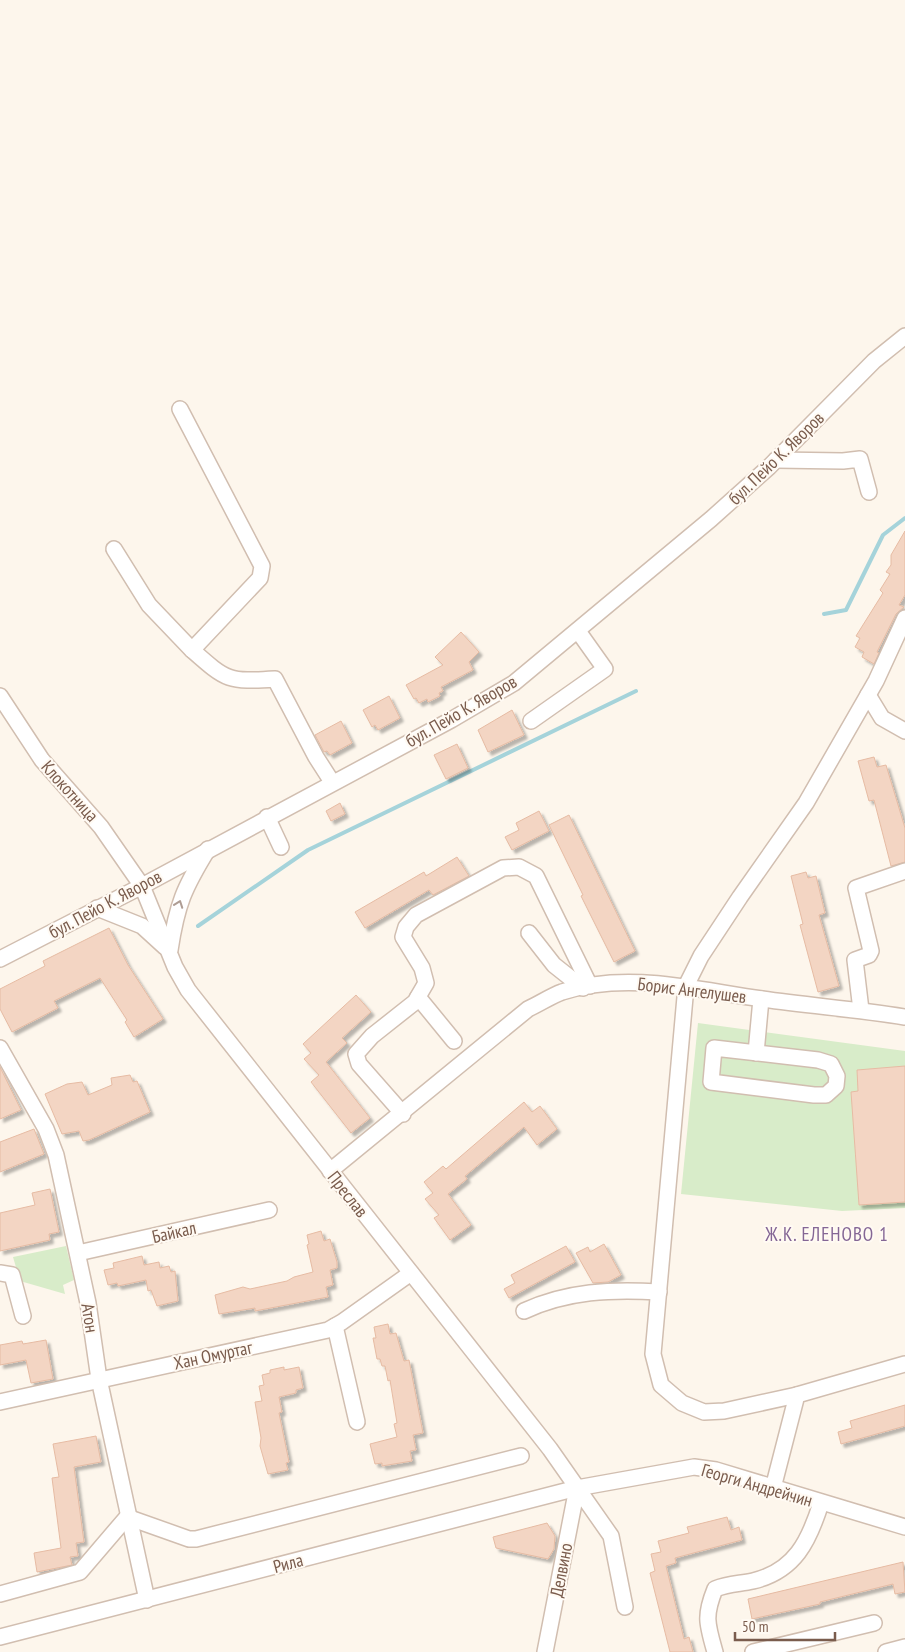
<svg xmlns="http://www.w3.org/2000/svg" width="905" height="1652" font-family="'PT Sans Narrow',sans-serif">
  <defs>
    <filter id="shadow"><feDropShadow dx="3.5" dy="3.5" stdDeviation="1" flood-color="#0004"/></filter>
  </defs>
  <rect width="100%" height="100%" fill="#fdf6ec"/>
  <g fill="#d8ecc9">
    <path d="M698 1023 905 1051V1208L842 1211 681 1194Z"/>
    <path d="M66 1246 74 1280 63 1285 65 1294 20 1281 13 1257Z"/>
  </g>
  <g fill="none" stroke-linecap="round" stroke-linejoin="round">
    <g stroke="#a5d3da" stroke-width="4">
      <path d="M824 614 846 610 883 535 905 518"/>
      <path d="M198 926 308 850 636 691"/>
    </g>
  </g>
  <g fill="#f3d5c3" stroke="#e6bba3" filter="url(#shadow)">
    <path d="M905 531V595L899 605 904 607 896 614 877 652 879 653 874 664 862 657 864 652 855 647 860 638 856 636 883 593 880 590 890 574 886 572 891 565V555Z"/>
    <path d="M461 632 479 652 469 662 473 670 441 687 443 691 439 693 440 696 428 702 427 699 419 703 416 698 414 699 406 685 443 665 435 657Z"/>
    <path d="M389 696 400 718 378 730 375 725 372 727 363 710Z"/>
    <path d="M512 710 524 735 488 752 478 730Z"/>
    <path d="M341 721 352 743 330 755 327 751 324 752 315 735Z"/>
    <path d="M457 744 468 768 446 779 434 755Z"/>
    <path d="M874 757 877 767 886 765 905 828V862L891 866 874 800 869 801 858 761Z"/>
    <path d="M340 803 345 814 331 821 326 811Z"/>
    <path d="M539 811 549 831 512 850 505 837 519 830 516 823Z"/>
    <path d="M569 815 635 951 614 962 581 896 583 895 549 825Z"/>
    <path d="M457 857 469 876 433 895 429 890 365 928 355 912 424 872 426 876Z"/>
    <path d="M806 872 808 878 816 876 825 913 819 915 839 986 818 992 800 925 803 924 791 876Z"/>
    <path d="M109 928 128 965 163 1019 134 1037 125 1022 127 1020 100 978 54 1001 58 1008 12 1032 0 1009V989L45 966 43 961Z"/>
    <path d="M356 995 371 1012 342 1038 347 1043 326 1062 370 1118 351 1133 311 1082 319 1075 304 1059 311 1053 303 1044Z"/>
    <path d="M905 1066V1202L859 1205 851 1092 858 1091 857 1070Z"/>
    <path d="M0 1067 21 1110 0 1119Z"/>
    <path d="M130 1075 133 1082 137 1081 150 1112 89 1140 83 1141 79 1131 62 1134 45 1094 67 1084 82 1082 88 1095 112 1085 111 1078Z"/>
    <path d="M524 1102 532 1112 540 1106 557 1129 537 1145 524 1127 465 1176 467 1179 448 1194 471 1225 450 1240 434 1218 439 1215 425 1199 433 1193 424 1182 443 1166 446 1169Z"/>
    <path d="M34 1129 44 1154 0 1172V1142Z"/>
    <path d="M50 1189 59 1232 49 1234 50 1240 0 1251V1213L35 1205 32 1193Z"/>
    <path d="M321 1231 324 1241 330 1239 337 1262V1268L330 1270 333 1285 326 1287 328 1297 255 1311V1308L219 1314 215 1295 243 1287 250 1289 287 1281 294 1277 313 1272 307 1245 309 1244 307 1235Z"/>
    <path d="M604 1244 621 1275 608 1282 593 1283 576 1253 588 1247 590 1252Z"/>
    <path d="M566 1246 575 1262 509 1298 504 1289 515 1283 511 1275Z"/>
    <path d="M142 1256 144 1265 159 1262 160 1268 169 1266 171 1272 175 1271 178 1301 157 1306 151 1290 148 1291 146 1280 118 1286 117 1283 108 1285 104 1270 114 1268 113 1263Z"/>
    <path d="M388 1324 390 1334 396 1333 404 1361 409 1360 423 1433 413 1435 416 1450 410 1451 412 1461 382 1466V1463L375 1464 370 1444 397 1437 394 1424 397 1423 390 1380 388 1381 385 1366H382L380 1359H377L373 1338H376L374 1327Z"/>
    <path d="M46 1340 53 1379 31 1383 26 1360 0 1365V1345L22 1341 23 1344Z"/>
    <path d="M284 1367V1370L299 1367 303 1388 296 1390V1393L279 1397 282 1412 279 1413 289 1462 286 1463 288 1470 268 1474 260 1446 261 1438 255 1402 262 1401 259 1386 264 1385 262 1375 270 1373V1370Z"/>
    <path d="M905 1405V1426L841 1444 838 1432 852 1428 850 1421Z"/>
    <path d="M96 1436 101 1462 74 1467 84 1542 76 1543 78 1556 70 1557 72 1565 37 1572 34 1553 61 1548 52 1478 59 1477 53 1444Z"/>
    <path d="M727 1517 731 1530 739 1527 742 1540 675 1558 676 1563 666 1566 684 1639 689 1637 693 1652H670L650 1573 655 1571 651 1554 661 1552 658 1541 689 1533 687 1527Z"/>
    <path d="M547 1523 555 1536 554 1549 548 1559 496 1548 493 1537Z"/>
    <path d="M903 1562 905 1592 895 1594 893 1584 820 1602V1604L752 1619 748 1599Z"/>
  </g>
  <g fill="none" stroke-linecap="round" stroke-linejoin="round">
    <defs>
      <g id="minor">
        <path d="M180 409 262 566 260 578 192 650C227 681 228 682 275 679L316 757 332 782"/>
        <path d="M776 460 843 461 860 459 869 492"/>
        <path d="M114 549 149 605 192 650"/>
        <path d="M868 695 882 718 905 731"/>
        <path d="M0 696 42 760 101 827 142 886 175 967 188 990 550 1449 611 1536 625 1607"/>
        <path d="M531 721 605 669 578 631"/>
        <path d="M267 817 281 847"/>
        <path d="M97 908 142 926 165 947"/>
        <path d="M529 933 554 965 583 988"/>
        <path d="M170 950C177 904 184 888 208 849"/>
        <path d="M0 959 142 886 451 720 514 683 711 519 769 467 874 361 905 336"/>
        <path d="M418 997 454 1041"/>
        <path d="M861 1010 855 960 869 955 871 951 856 888 905 871"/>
        <path d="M0 1048 46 1129 56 1155 88 1303 99 1379 147 1600"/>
        <path d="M714 1048 818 1060 831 1064 837 1076 836 1086 826 1095H814L711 1082Z"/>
        <path d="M756 1053 761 999"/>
        <path d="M403 1114 359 1064 356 1054 372 1036 415 1002 426 983 422 968 403 937 406 927 416 915 503 868 519 867 536 876 590 986"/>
        <path d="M330 1171 528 1009C539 1004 551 996 562 992 628 971 696 990 762 999 809 1006 857 1009 905 1017"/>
        <path d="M78 1253 269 1210"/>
        <path d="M0 1273 12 1275 23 1316"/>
        <path d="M524 1311C567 1291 612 1289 659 1292"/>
        <path d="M335 1326 357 1422"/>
        <path d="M797 1395 724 1411 704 1412 682 1403 661 1385 653 1354 686 986 701 956 740 897 806 803 876 681 905 618"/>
        <path d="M0 1402 328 1330 342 1322 411 1273"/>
        <path d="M773 1488 797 1395 905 1364"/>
        <path d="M0 1594 80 1572 127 1517 189 1539H196L521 1456"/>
        <path d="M0 1637 577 1488 694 1467 716 1470 905 1527"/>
        <path d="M545 1652 577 1488"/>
        <path d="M715 1652C707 1624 704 1616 715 1589 729 1583 740 1584 753 1581 795 1571 809 1541 821 1503"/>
        <path d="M753 1652 874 1623"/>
        <path d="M886 1652 905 1647"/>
      </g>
    </defs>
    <use href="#minor" stroke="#d1beb0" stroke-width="18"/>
    <use href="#minor" stroke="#fff" stroke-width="15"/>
  </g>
  <defs><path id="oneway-chevron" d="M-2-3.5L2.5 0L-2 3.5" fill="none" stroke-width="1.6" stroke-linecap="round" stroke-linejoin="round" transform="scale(1.25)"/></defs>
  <use stroke="#af9d94" href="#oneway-chevron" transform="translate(179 904) rotate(-70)"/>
  <g text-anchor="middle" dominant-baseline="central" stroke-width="4" stroke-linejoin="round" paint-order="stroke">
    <g font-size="18" fill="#7a5c4d" stroke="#fffaf3">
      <text transform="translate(776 458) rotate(-44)">бул. Пейо К. Яворов</text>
      <text transform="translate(461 711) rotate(-30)">бул. Пейо К. Яворов</text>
      <text transform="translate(70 791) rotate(48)">Клокотница</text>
      <text transform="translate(105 904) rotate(-28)">бул. Пейо К. Яворов</text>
      <text transform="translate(692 990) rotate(7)">Борис Ангелушев</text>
      <text transform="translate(348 1194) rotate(52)">Преслав</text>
      <text transform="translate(174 1232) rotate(-13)">Байкал</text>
      <text transform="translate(90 1318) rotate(81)">Атон</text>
      <text transform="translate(213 1355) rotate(-12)">Хан Омуртаг</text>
      <text transform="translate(757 1485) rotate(16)">Георги Андрейчин</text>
      <text transform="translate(288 1563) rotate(-15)">Рила</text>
      <text transform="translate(561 1570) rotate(-79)">Делвино</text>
    </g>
    <g font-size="19" letter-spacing="1" fill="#846695" stroke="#fffaf3">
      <text x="827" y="1234">Ж.К. ЕЛЕНОВО 1</text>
    </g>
  </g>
  <path d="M735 1632v8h100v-8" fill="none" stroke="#7a5c4d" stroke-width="2.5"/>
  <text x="742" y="1632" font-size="15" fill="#7a5c4d" stroke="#fffaf3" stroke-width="4" paint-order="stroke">50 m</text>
</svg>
